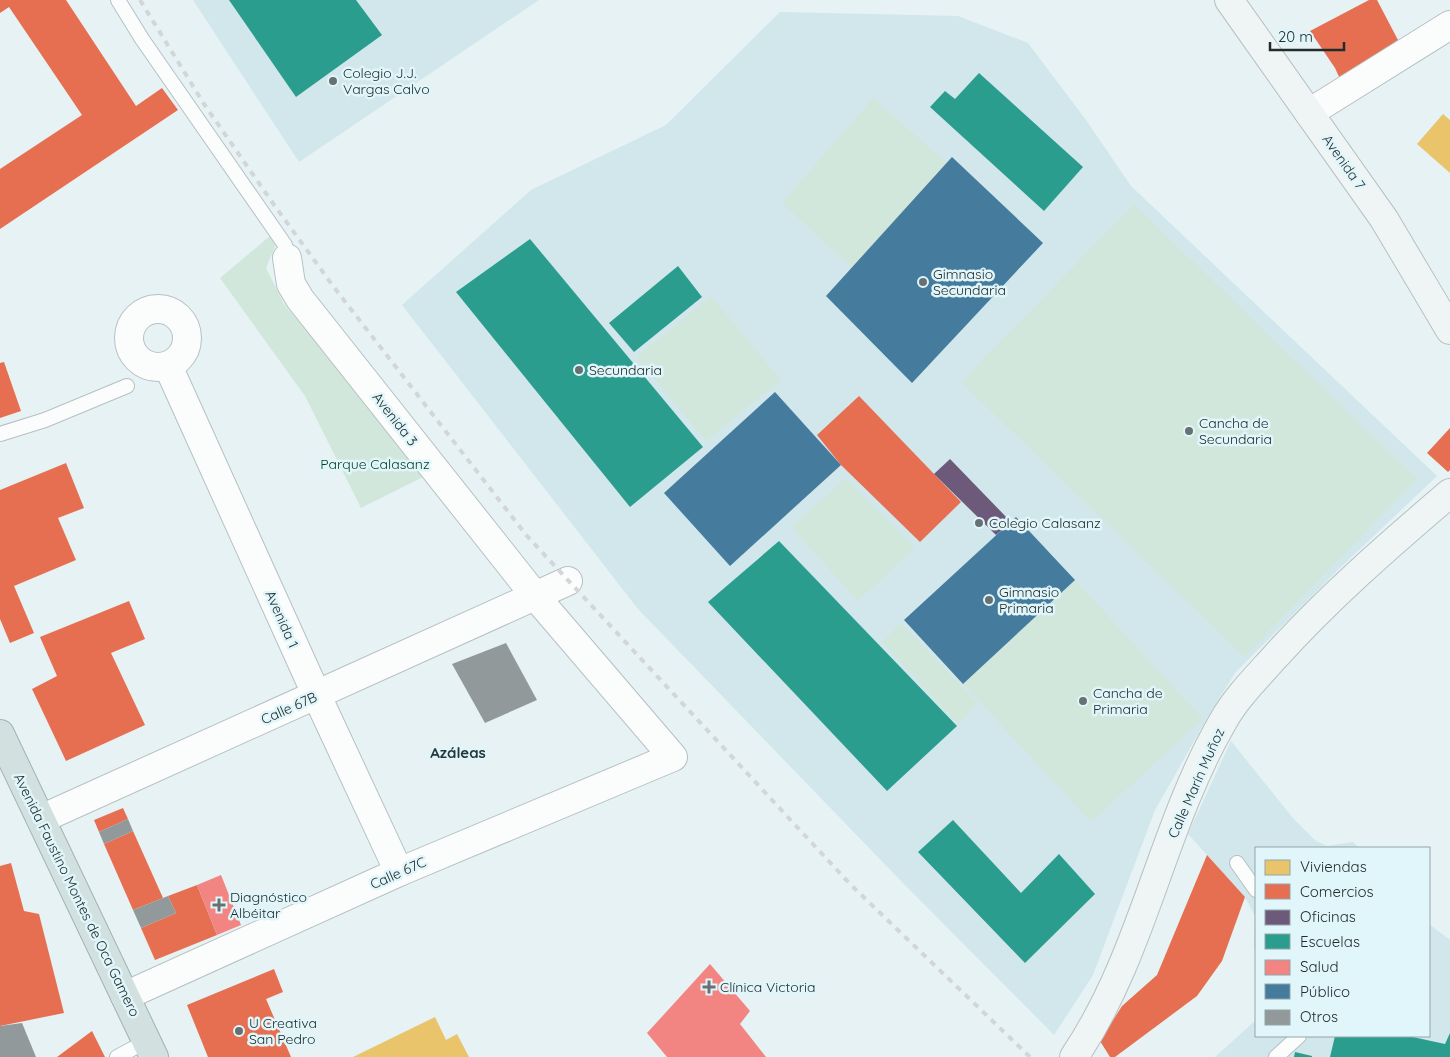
<svg xmlns="http://www.w3.org/2000/svg" width="1450" height="1057" font-family="Quicksand,sans-serif">
  <rect width="100%" height="100%" fill="#e6f2f4"/>
  <g fill="#d1e7eb">
    <path d="M193 0H539L299 162Z"/>
    <path d="M780 12 958 16 1028 43 1086 120 1131 186 1437 476 1339 569 1235 673 1209 715 1155 810 1093 975 1054 1035 901 881 638 609 402 305 531 190 666 125Z"/>
    <path d="M1231 741 1292 817 1316 841 1327 846 1353 842 1359 848H1256V951L1254 948 1255 916 1245 897 1188 834Z"/>
    <path d="M1429 924 1450 940V1057H1215L1256 1020V1036H1429Z"/>
  </g>
  <g fill="#d1e7dc">
    <path d="M873 98 947 163 852 268 782 203Z"/>
    <path d="M1134 204 1417 479 1244 657 961 382Z"/>
    <path d="M270 236 276 244 266 268 284 304 427 475 361 508 305 396 220 278Z"/>
    <path d="M711 296 781 380 706 441 636 357Z"/>
    <path d="M846 478 915 548 858 601 791 527Z"/>
    <path d="M1075 580 1203 719 1091 822 963 684Z"/>
    <path d="M901 623 978 703 958 724 882 642Z"/>
  </g>
  <g fill="#e9c46a">
    <path d="M1443 114 1450 120V173L1417 144Z"/>
    <path d="M435 1017 446 1040 457 1034 469 1057H353Z"/>
  </g>
  <g fill="#e76f51">
    <path d="M0 0H66L136 106 162 88 178 110 0 229V169L82 115 9 7 0 13Z"/>
    <path d="M1369 0H1377L1398 40 1341 81 1335 68 1310 31Z"/>
    <path d="M4 362 21 411 0 418V363Z"/>
    <path d="M859 396 961 502 920 542 841 465 817 435Z"/>
    <path d="M1450 428V470L1448 472 1427 453Z"/>
    <path d="M66 463 84 508 58 518 76 560 14 586 34 633 10 643 0 619V490Z"/>
    <path d="M129 601 145 639 111 653 145 725 66 761 32 689 57 676 40 637Z"/>
    <path d="M123 808 128 819 99 832 94 820Z"/>
    <path d="M133 831 163 898 133 910 104 844Z"/>
    <path d="M1207 855 1245 897 1222 961 1197 996 1115 1057H1110L1100 1041 1122 1006 1157 975Z"/>
    <path d="M11 863 24 911 39 914 64 1013 0 1026V866Z"/>
    <path d="M197 885 217 935 155 960 141 928 176 913 168 896Z"/>
    <path d="M274 969 283 992 266 999 291 1057H208L187 1005Z"/>
    <path d="M92 1031 105 1057H57Z"/>
  </g>
  <path fill="#6d597a" d="M950 459 1011 522 996 535 934 474Z"/>
  <g fill="#2a9d8f">
    <path d="M229 0H356L382 35 296 97Z"/>
    <path d="M979 73 1083 167 1044 211 930 107 945 91 955 99Z"/>
    <path d="M530 239 703 447 630 507 456 292Z"/>
    <path d="M678 266 702 297 634 352 609 323Z"/>
    <path d="M779 541 957 726 887 791 708 602Z"/>
    <path d="M953 820 1021 893 1059 854 1095 894 1025 963 918 852Z"/>
    <path d="M1450 1033V1057H1330L1335 1036H1408L1445 1044Z"/>
    <path d="M1295 1052 1312 1056V1057H1294Z"/>
  </g>
  <g fill="#f28482">
    <path d="M221 875 241 925 217 935 197 885Z"/>
    <path d="M710 964 750 1011 740 1024 766 1057H667L647 1033Z"/>
  </g>
  <g fill="#457b9d">
    <path d="M952 157 1043 243 912 383 826 296Z"/>
    <path d="M775 392 841 465 730 566 664 493Z"/>
    <path d="M1016 517 1075 580 963 684 904 620Z"/>
  </g>
  <g fill="#91999b">
    <path d="M506 643 537 700 485 723 452 664Z"/>
    <path d="M128 819 133 831 104 844 99 832Z"/>
    <path d="M168 896 176 913 141 928 133 910Z"/>
    <path d="M22 1023 36 1057H0V1026Z"/>
  </g>
  <g fill="none" stroke-linecap="round" stroke-linejoin="round">
    <defs>
      <g id="lane">
        <path d="M118 0 142 39 285 245 287 258"/>
        <path d="M0 434 45 420 127 386"/>
        <path d="M1237 863 1256 890"/>
        <path d="M117 1057 147 1041"/>
        <path d="M1276 1057 1299 1036"/>
      </g>
      <g id="street">
        <path d="M1309 113 1450 25"/>
        <circle cx="158" cy="338" r="29"/>
        <path d="M168 366 317 696 399 872"/>
        <path d="M41 819 568 581"/>
        <path d="M125 996 399 872 673 757 536 597 300 299 291 284 287 258"/>
      </g>
      <g id="secondary">
        <path d="M1229 0 1384 219 1450 330"/>
        <path d="M1074 1057C1143 955 1161 829 1222 723 1235 699 1256 678 1274 658 1328 598 1389 545 1450 493"/>
      </g>
      <path id="highway" d="M0 734 154 1057"/>
    </defs>
    <use href="#lane" stroke="#b7c0c2" stroke-width="16"/>
    <use href="#street" stroke="#b7c0c2" stroke-width="30"/>
    <use href="#secondary" stroke="#b7c0c2" stroke-width="30"/>
    <use href="#highway" stroke="#a0b2b1" stroke-width="30"/>
    <use href="#lane" stroke="#fbfdfd" stroke-width="14"/>
    <use href="#street" stroke="#fbfdfd" stroke-width="28"/>
    <use href="#secondary" stroke="#eff5f4" stroke-width="28"/>
    <use href="#highway" stroke="#d2e1e0" stroke-width="28"/>
    <path stroke="#d2d6d7" stroke-width="4" stroke-dasharray="6 6" stroke-linecap="butt" d="M140 0 204 104 272 202 333 286 527 536 850 884 1030 1057"/>
  </g>
  <g fill="#677173" stroke="#e0f6fa" stroke-width="2">
    <circle cx="333" cy="81" r="5"/>
    <circle cx="923" cy="282" r="5"/>
    <circle cx="579" cy="370" r="5"/>
    <circle cx="1189" cy="431" r="5"/>
    <circle cx="979" cy="523" r="5"/>
    <circle cx="989" cy="600" r="5"/>
    <circle cx="1083" cy="701" r="5"/>
    <path d="M216.5 897.5h5v5h5v5h-5v5h-5v-5h-5v-5h5z"/>
    <path d="M706.5 979.5h5v5h5v5h-5v5h-5v-5h-5v-5h5z"/>
    <circle cx="239" cy="1031" r="5"/>
  </g>
  <g text-anchor="middle" dominant-baseline="central" stroke-width="5" stroke-linejoin="round" paint-order="stroke">
    <g font-size="14" fill="#232c2d" stroke="#e0f6fa" text-anchor="start">
      <text x="343" y="73">Colegio J.J.<tspan x="343" dy="16">Vargas Calvo</tspan></text>
      <text x="933" y="274">Gimnasio<tspan x="933" dy="16">Secundaria</tspan></text>
      <text x="589" y="370">Secundaria</text>
      <text x="1199" y="423">Cancha de<tspan x="1199" dy="16">Secundaria</tspan></text>
      <text x="989" y="523">Colegio Calasanz</text>
      <text x="999" y="592">Gimnasio<tspan x="999" dy="16">Primaria</tspan></text>
      <text x="1093" y="693">Cancha de<tspan x="1093" dy="16">Primaria</tspan></text>
      <text x="230" y="897">Diagnóstico<tspan x="230" dy="16">Albéitar</tspan></text>
      <text x="720" y="987">Clínica Victoria</text>
      <text x="249" y="1023">U Creativa<tspan x="249" dy="16">San Pedro</tspan></text>
    </g>
    <g font-size="14" fill="#232c2d" stroke="#e0f6fa">
      <text transform="translate(1344 162) rotate(55)">Avenida 7</text>
      <text transform="translate(395 419) rotate(52)">Avenida 3</text>
      <text transform="translate(282 619) rotate(66)">Avenida 1</text>
      <text transform="translate(289 708) rotate(-24)">Calle 67B</text>
      <text transform="translate(1196 783) rotate(-66)">Calle Marín Muñoz</text>
      <text transform="translate(398 873) rotate(-24)">Calle 67C</text>
      <text transform="translate(77 895) rotate(64)">Avenida Faustino Montes de Oca Gamero</text>
    </g>
    <g font-size="14" fill="#094224" stroke="#e0f6fa">
      <text x="375" y="464">Parque Calasanz</text>
    </g>
    <g font-size="15" font-weight="bold" fill="#25373a" stroke="#e0f6fa">
      <text x="458" y="752">Azáleas</text>
    </g>
  </g>
  <rect x="1255" y="847" width="175" height="190" fill="#e0f6fa" stroke="#94a5a8"/>
  <rect x="1265" y="860" width="25" height="15" fill="#e9c46a" stroke="#94a5a8"/>
  <text x="1300" y="872" font-size="15" fill="#232c2d">Viviendas</text>
  <rect x="1265" y="884" width="25" height="15" fill="#e76f51" stroke="#94a5a8"/>
  <text x="1300" y="897" font-size="15" fill="#232c2d">Comercios</text>
  <rect x="1265" y="910" width="25" height="15" fill="#6d597a" stroke="#94a5a8"/>
  <text x="1300" y="922" font-size="15" fill="#232c2d">Oficinas</text>
  <rect x="1265" y="934" width="25" height="15" fill="#2a9d8f" stroke="#94a5a8"/>
  <text x="1300" y="947" font-size="15" fill="#232c2d">Escuelas</text>
  <rect x="1265" y="960" width="25" height="15" fill="#f28482" stroke="#94a5a8"/>
  <text x="1300" y="972" font-size="15" fill="#232c2d">Salud</text>
  <rect x="1265" y="984" width="25" height="15" fill="#457b9d" stroke="#94a5a8"/>
  <text x="1300" y="997" font-size="15" fill="#232c2d">Público</text>
  <rect x="1265" y="1010" width="25" height="15" fill="#91999b" stroke="#94a5a8"/>
  <text x="1300" y="1022" font-size="15" fill="#232c2d">Otros</text>
  <path d="M1270 42v8h74v-8" fill="none" stroke="#232c2d" stroke-width="2.5"/>
  <text x="1278" y="42" font-size="15" fill="#232c2d" stroke="#e0f6fa" stroke-width="4" paint-order="stroke">20 m</text>
</svg>
